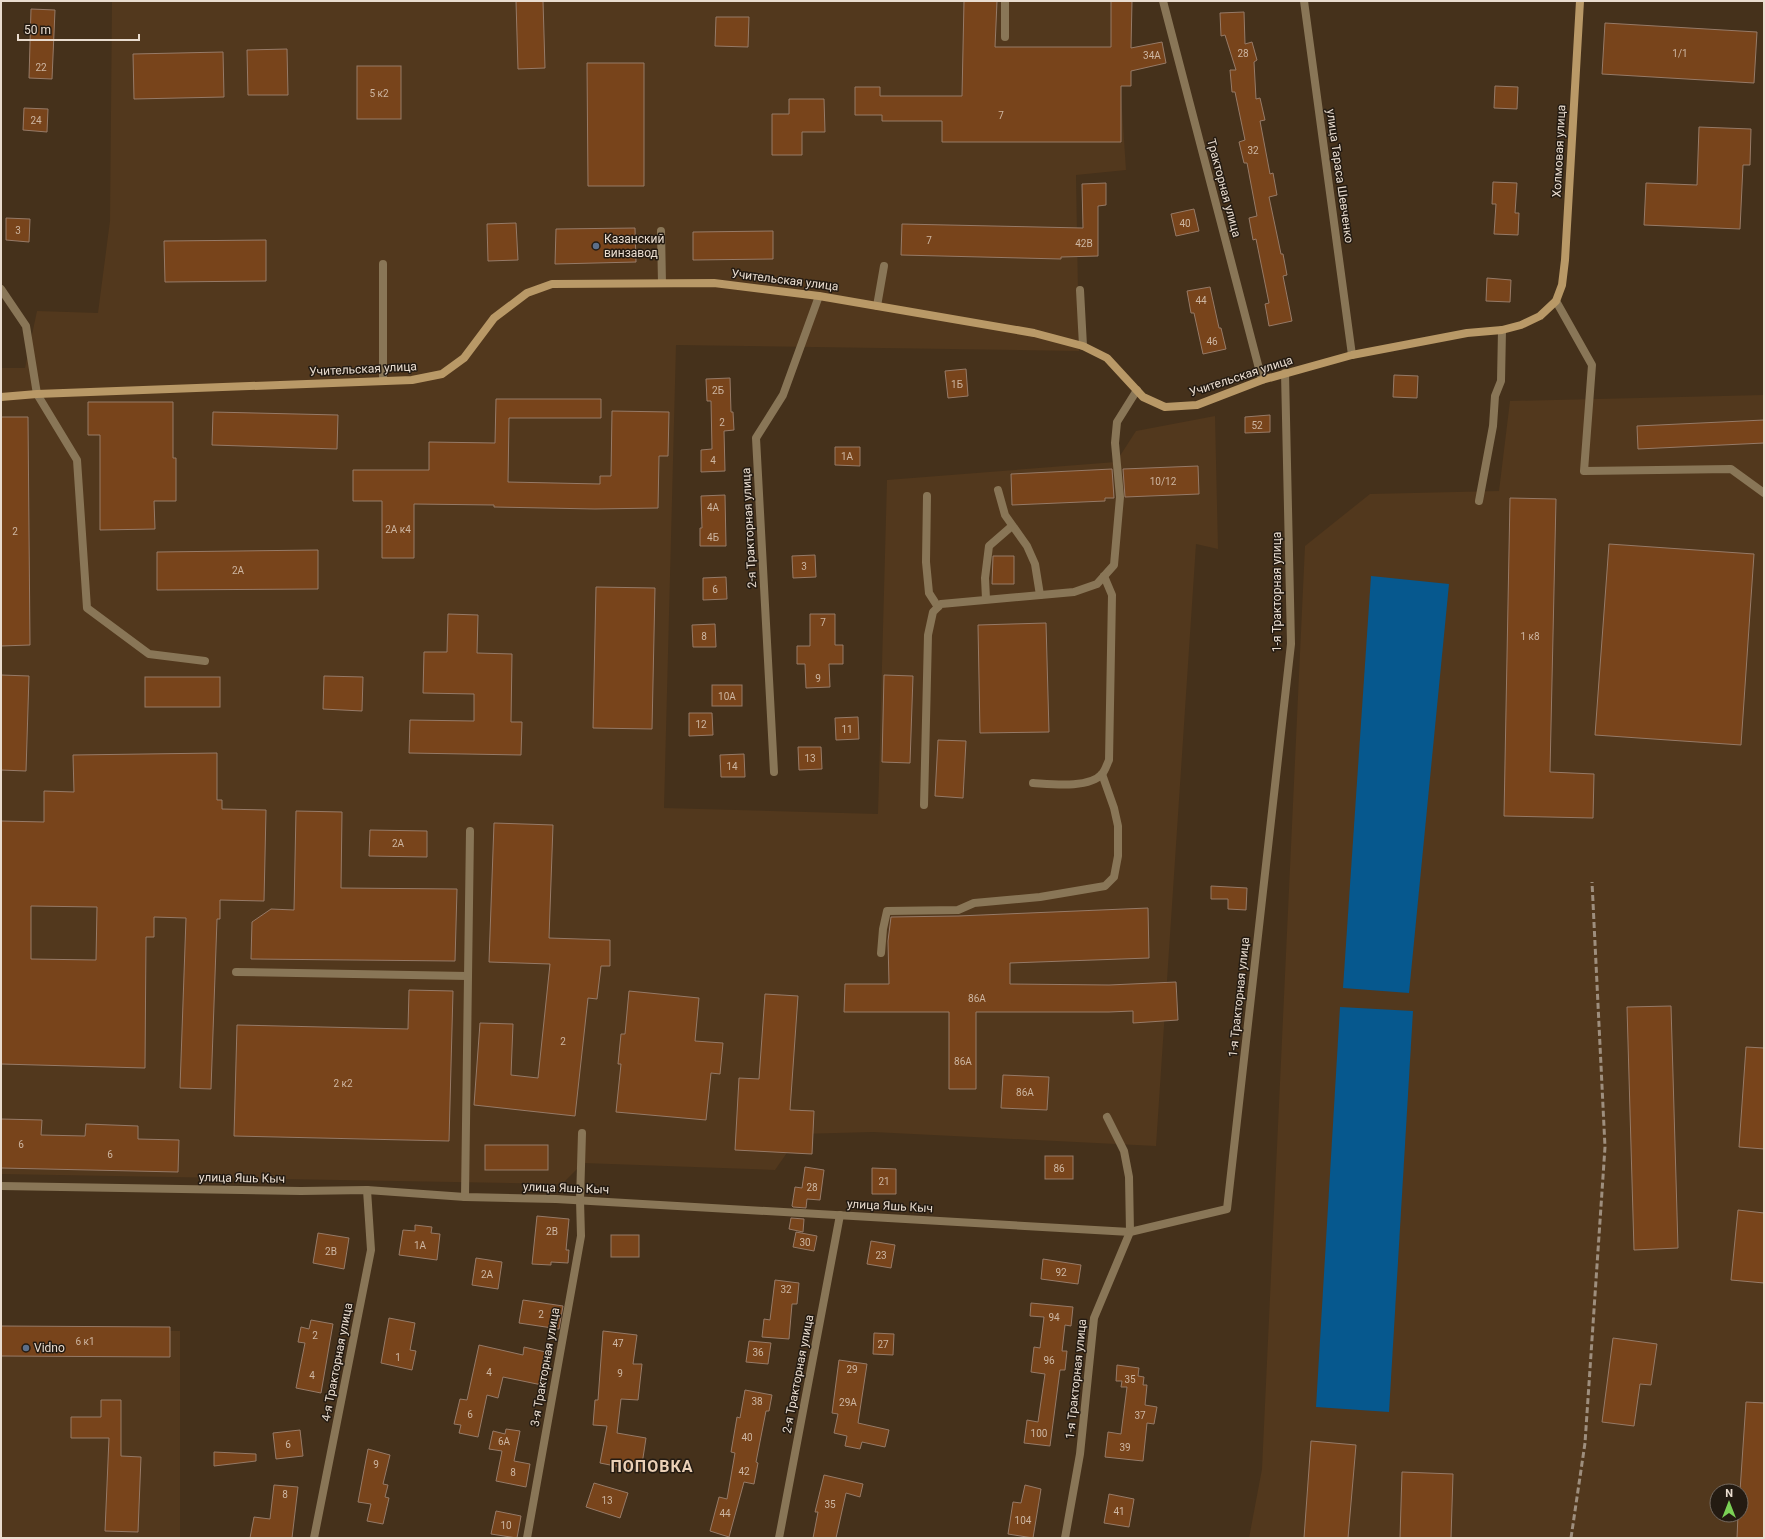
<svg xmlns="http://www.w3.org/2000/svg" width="1765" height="1539" font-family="Roboto,sans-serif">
  <rect width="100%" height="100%" fill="#45311b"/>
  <g fill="#52381d" fill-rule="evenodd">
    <path d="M112 1H1115L1126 170 1076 175 1079 351 676 345 664 808 878 814 887 480 1116 462 1136 431 1215 416 1218 549 1196 544 1156 1146 873 1132 800 1134 775 1170 583 1163 562 1184 1 1174V368H25L37 311 98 313 110 221Z"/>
    <path d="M1764 395V1538H1249L1262 1469 1305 546 1370 494 1499 491 1510 401ZM1717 1491H1741V1515H1717Z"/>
    <path d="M1 1327 180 1331V1538H1Z"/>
  </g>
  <g fill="#06588e">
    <path d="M1371 576 1449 584 1409 993 1343 988Z"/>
    <path d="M1340 1007 1413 1011 1389 1412 1316 1407Z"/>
  </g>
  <g fill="#78441b" stroke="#967a67" fill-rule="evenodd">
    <path d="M516 1H543L545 68 518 69Z"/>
    <path d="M964 1H997L995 47H1111V1H1132L1131 48 1162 42 1166 63 1131 71V86H1121V142H942V121H882V115H855V87H880V96H962Z"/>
    <path d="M31 9 55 10 52 79 29 78Z"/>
    <path d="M1244 12 1245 44 1252 42 1257 60 1254 62 1256 99 1260 98 1265 120 1260 121 1270 174 1273 173 1277 195 1269 197 1281 254H1283L1287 275 1283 276 1292 321 1269 326 1265 304 1269 303 1256 239 1253 240 1249 218 1257 216 1247 163H1244L1239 142 1245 140 1235 92H1232L1230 70H1236L1225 35 1221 36 1220 13Z"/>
    <path d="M716 17H749L748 47 715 46Z"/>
    <path d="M1605 23 1757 32 1754 83 1602 74Z"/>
    <path d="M287 49 288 95H248L247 50Z"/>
    <path d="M223 52 224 97 134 99 133 54Z"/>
    <path d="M587 63H644V186H588Z"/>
    <rect x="357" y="66" width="44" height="53"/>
    <path d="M1495 86 1518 87 1517 109 1494 108Z"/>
    <path d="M789 99H824L825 132H802V155H772V114H789Z"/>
    <path d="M24 108 48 109 47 132 23 130Z"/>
    <path d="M1699 127 1751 129 1750 165H1743L1740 229 1644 225 1646 183 1697 185Z"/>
    <path d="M1493 182 1517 183 1515 213H1519L1518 235 1494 234 1496 204H1492Z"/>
    <path d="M1106 183V205L1098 206V256L1061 257V259L901 255 902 224 1083 228 1082 184Z"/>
    <path d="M1194 209 1199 231 1176 236 1171 214Z"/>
    <path d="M6 218 30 219 29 242 6 240Z"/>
    <path d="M516 223 518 260 488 261 487 224Z"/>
    <path d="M635 228 636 262 555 264 556 229Z"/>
    <path d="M773 231V259L693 260V232Z"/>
    <path d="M266 240V281L165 282 164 241Z"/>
    <path d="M1487 278 1511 280 1510 302 1486 301Z"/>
    <path d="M1210 287 1219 328H1221L1226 349 1203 354 1194 313H1191L1187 291Z"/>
    <path d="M966 369 968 396 948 398 945 371Z"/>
    <path d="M1394 375 1418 376 1417 398 1393 397Z"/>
    <path d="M730 378 731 412H733L734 430 724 431 725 471 701 472V450L712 449 711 401H707L706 379Z"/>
    <path d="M496 399H601V418H509L508 482 600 484V476H611L612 411 669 412 668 456H659L658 508 595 509 494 507V505L414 504V558H382V501H353V470H429V442L495 443Z"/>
    <path d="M88 402H173V458H176V501H154L155 529 100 530V435H88Z"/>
    <path d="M213 412 338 415 337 449 212 445Z"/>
    <path d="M1270 415V432L1245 433V417Z"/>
    <path d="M1 417H28L30 645 1 646Z"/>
    <path d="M1764 420V443L1638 449 1637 426Z"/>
    <path d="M835 447H860V466L835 465Z"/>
    <path d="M1198 466 1199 494 1125 497 1123 469Z"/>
    <path d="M1112 469 1114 498H1105V501L1012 505 1011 474Z"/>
    <path d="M725 495 726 546H700V528H702L701 496Z"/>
    <path d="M1510 498 1556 499 1550 772 1594 774 1593 818 1504 816Z"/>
    <path d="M1609 544 1754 554 1741 745 1595 735Z"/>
    <path d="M318 550V589L157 590V552Z"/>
    <path d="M815 555 816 577 793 578 792 556Z"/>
    <path d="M993 556H1014V584H992Z"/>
    <path d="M726 577 727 599 703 600V578Z"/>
    <path d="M596 587 655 588 652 729 593 728Z"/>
    <path d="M448 614 478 615 477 653 512 654 511 722H522L521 755 409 753 410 720 474 721V694L423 693 424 652H447Z"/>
    <path d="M810 614H835V645H843V664H829L830 687 806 688 805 664H797V646H810Z"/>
    <path d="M1046 623 1049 732 980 733 978 625Z"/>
    <path d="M715 624 716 647H693L692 625Z"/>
    <path d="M1 675 29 676 26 771 1 770Z"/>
    <path d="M884 675 913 676 910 763 882 762Z"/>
    <path d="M324 676 363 677 362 711 323 709Z"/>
    <rect x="145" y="677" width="75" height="30"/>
    <rect x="712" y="685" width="30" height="21"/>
    <path d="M689 713H712L713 735 689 736Z"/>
    <path d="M858 717 859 739 836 740 835 718Z"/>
    <path d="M938 740 966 741 963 798 935 796Z"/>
    <path d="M798 747H821L822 769 799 770Z"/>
    <path d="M217 753V800H222V809L266 810 264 901 220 900V919H217L211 1089 180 1088 186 918 154 917V937H146L145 1068 1 1064V821L44 822V791L74 792 73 755ZM31 906 97 907 96 960 31 959Z"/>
    <path d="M744 754 745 777H721L720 755Z"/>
    <path d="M296 811 342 812 341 888 457 889 455 961 251 959 252 922 271 909 294 910Z"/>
    <path d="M494 823 553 825 549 938 610 940V966H601L597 999 588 998 575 1116 474 1105 480 1023 513 1024 511 1075 538 1078 550 964 489 962Z"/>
    <path d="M370 830 427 831V857L369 856Z"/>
    <path d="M1211 886 1247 888 1246 910 1228 909V899H1211Z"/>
    <path d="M1148 908 1149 958 1010 963V984L1109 985 1176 982 1178 1020 1133 1023V1011L1109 1012H976V1089H949V1012H844L845 984H889L888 941 891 917 958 916Z"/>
    <path d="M409 990 453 991 449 1141 234 1136 237 1025 408 1029Z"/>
    <path d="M629 991 699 998 695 1041 723 1043 720 1074 711 1073 706 1120 616 1112 621 1064H618L621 1034H625Z"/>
    <path d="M765 994 798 996 790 1110 814 1111 812 1154 735 1150 739 1078 759 1079Z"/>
    <path d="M1671 1006 1678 1248 1634 1250 1627 1007Z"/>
    <path d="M1746 1047 1764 1048V1149L1739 1147Z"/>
    <path d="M1003 1075 1049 1077 1047 1110 1001 1108Z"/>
    <path d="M1 1119 42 1120 41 1135 85 1136 86 1124 138 1126V1139L179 1140 178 1172 1 1168Z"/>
    <rect x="485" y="1145" width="63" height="25"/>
    <rect x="1045" y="1156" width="28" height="23"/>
    <path d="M805 1167 824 1170 820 1200 807 1199 806 1208 793 1207 792 1206 795 1187 802 1188Z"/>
    <path d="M872 1168 896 1169V1194H872Z"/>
    <path d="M1738 1210 1764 1213V1283L1731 1280Z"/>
    <path d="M537 1216 569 1219 566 1250H569L568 1263 551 1262V1265L532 1264Z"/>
    <path d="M791 1218 804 1219 803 1232 789 1229Z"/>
    <path d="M415 1225 432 1227 431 1233 440 1234 437 1260 399 1255 403 1230 415 1231Z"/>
    <path d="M796 1232 817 1236 814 1251 793 1247Z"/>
    <path d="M318 1233 349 1238 344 1269 313 1263Z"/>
    <rect x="611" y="1235" width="28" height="22"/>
    <path d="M871 1241 895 1245 891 1268 867 1264Z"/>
    <path d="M476 1258 502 1262 498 1289 472 1285Z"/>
    <path d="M1043 1259 1081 1265 1078 1284 1041 1279Z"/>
    <path d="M775 1280 799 1283 797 1304H792L789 1339 762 1337 764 1319 770 1320Z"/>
    <path d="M523 1300 563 1306 559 1329 519 1323Z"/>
    <path d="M1031 1303 1073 1307 1071 1326 1065 1325 1062 1351H1067L1065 1370H1060L1050 1446 1024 1443 1027 1420 1038 1422 1045 1374 1031 1372 1034 1347 1040 1348 1044 1317 1030 1316Z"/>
    <path d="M389 1318 415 1323 410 1350 416 1351 412 1370 381 1363Z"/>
    <path d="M311 1320 333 1324 321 1393 296 1388 305 1343 298 1342 301 1327 309 1329Z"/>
    <path d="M1 1326 170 1327V1357L1 1356Z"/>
    <path d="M603 1331 637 1335 633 1364H642L638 1400 621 1399 617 1433 646 1438 641 1471 600 1463 607 1426 593 1425 595 1400H598Z"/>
    <path d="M874 1333 894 1334 893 1355 873 1354Z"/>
    <path d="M1613 1338 1657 1344 1651 1385 1640 1384 1634 1426 1602 1422Z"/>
    <path d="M749 1341 771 1343 768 1364 746 1362Z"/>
    <path d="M479 1345 523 1355 524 1347 550 1353 542 1385 503 1377 498 1398 487 1395 478 1437 459 1433 461 1425 454 1424 460 1399 467 1400Z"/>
    <path d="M839 1360 867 1364 858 1423 889 1430 885 1447 862 1442 860 1449 845 1446 847 1436 834 1433 838 1414 832 1413Z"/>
    <path d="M1117 1365 1139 1368 1138 1376 1144 1377 1143 1385H1147L1145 1405 1157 1407 1154 1424 1147 1423 1143 1461 1105 1457 1108 1432 1121 1434 1127 1387H1121L1122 1381H1116Z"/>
    <path d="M745 1390 772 1395 769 1411H766L756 1462 758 1463 754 1484 744 1482 729 1537 710 1531 719 1497 727 1499 735 1453 731 1452 737 1417 740 1418Z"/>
    <path d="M101 1400H121V1456L141 1457 138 1532 105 1531 109 1438H71V1417H101Z"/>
    <path d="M1746 1402 1764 1403V1538H1737L1738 1515H1741L1740 1491Z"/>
    <path d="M506 1429 520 1431 514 1461 530 1464 526 1487 496 1481 502 1451 489 1449 493 1431 505 1434Z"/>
    <path d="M300 1430 303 1456 276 1459 273 1433Z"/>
    <path d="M1311 1441 1356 1445 1348 1538H1304Z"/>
    <path d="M368 1449 390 1455 383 1484 388 1485 385 1497 389 1498 383 1524 367 1521 371 1504 358 1502Z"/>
    <path d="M214 1452 256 1454V1461L214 1466Z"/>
    <path d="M1402 1472 1453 1474 1451 1538H1400Z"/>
    <path d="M824 1475 863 1484 860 1497 846 1493 836 1538H813L818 1512H815Z"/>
    <path d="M594 1483 628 1493 620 1518 586 1507Z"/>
    <path d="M274 1485 298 1487 292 1538H250L254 1517 270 1519Z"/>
    <path d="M1025 1485 1041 1489 1033 1538 1008 1534 1013 1502 1021 1503Z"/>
    <path d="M1109 1494 1134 1499 1129 1527 1104 1523Z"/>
    <path d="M496 1511 521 1516 517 1538 491 1534Z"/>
  </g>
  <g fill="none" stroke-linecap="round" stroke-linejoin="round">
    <g stroke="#897657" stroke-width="8">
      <path d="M1005 1V37"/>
      <path d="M661 231 662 283"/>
      <path d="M383 264V381"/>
      <path d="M1080 290 1083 346"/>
      <path d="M1556 301 1592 365 1584 471 1731 469 1764 493"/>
      <path d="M877 306 884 266"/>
      <path d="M37 394 77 460 87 608 149 654 205 661"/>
      <path d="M998 490 1005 515 1027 546 1035 564 1040 595"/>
      <path d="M927 496 926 562 929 593 938 607"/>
      <path d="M1479 501 1493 426 1495 396 1501 381 1502 330"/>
      <path d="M986 599 985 578 989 546 1012 526"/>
      <path d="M1033 783C1050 784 1089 789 1102 774 1105 771 1107 764 1109 760L1112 595 1104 576"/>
      <path d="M924 805 928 635 933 612 941 604 1074 592 1097 584 1114 565 1120 497 1115 443 1117 422 1137 390"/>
      <path d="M881 953 883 929 887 911 958 910 974 903 1040 897 1105 886 1114 877 1118 856V826L1114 808 1102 774"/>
      <path d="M236 972 468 976"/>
      <path d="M1107 1117 1124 1151 1129 1177 1130 1232"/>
      <path d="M465 1197 470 831"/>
      <path d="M580 1200 582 1133"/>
    </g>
    <g stroke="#897657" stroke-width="8">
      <path d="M1163 1 1262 380"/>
      <path d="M1304 1 1352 355"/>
      <path d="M1 289 26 326 37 394"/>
      <path d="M774 772 756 438 783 395 819 296"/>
      <path d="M1 1186 301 1191 367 1190 465 1197 556 1199 1130 1232"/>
      <path d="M314 1538 371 1250 367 1190"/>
      <path d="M527 1538 581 1236 580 1200"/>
      <path d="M779 1538 840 1215"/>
      <path d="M1065 1538 1080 1454 1094 1318 1130 1232 1227 1209 1291 644 1285 373"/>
    </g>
    <path stroke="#b99967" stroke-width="8" d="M1 397 37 394 412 380 442 374 464 358 494 318 527 293 552 284 714 283 819 296 1034 333 1083 346 1107 358 1143 397 1165 407 1197 405 1262 380 1352 355 1467 333 1502 330 1521 325 1540 316 1556 301 1562 285 1565 260 1580 1"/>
    <path stroke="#9e8e7d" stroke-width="3" stroke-dasharray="6 3" stroke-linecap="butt" d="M1571 1538 1585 1443 1605 1147 1592 882"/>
  </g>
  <g fill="#5c6f8a" stroke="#241b12" stroke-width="1.5">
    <circle cx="596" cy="246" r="4"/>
    <circle cx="26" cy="1348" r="4"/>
  </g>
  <g text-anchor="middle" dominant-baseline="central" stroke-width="3" stroke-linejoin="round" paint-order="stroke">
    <g font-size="10" fill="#cdb6a2">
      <text x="1243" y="53">28</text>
      <text x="1680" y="53">1/1</text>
      <text x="1152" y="55">34А</text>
      <text x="41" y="67">22</text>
      <text x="379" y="93">5 к2</text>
      <text x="1001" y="115">7</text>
      <text x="36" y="120">24</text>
      <text x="1253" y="150">32</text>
      <text x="1185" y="223">40</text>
      <text x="18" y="230">3</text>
      <text x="929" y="240">7</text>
      <text x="1084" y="243">42В</text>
      <text x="1201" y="300">44</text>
      <text x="1212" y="341">46</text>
      <text x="957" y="384">1Б</text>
      <text x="718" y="390">2Б</text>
      <text x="722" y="422">2</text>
      <text x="1257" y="425">52</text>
      <text x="847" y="456">1А</text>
      <text x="713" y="460">4</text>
      <text x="1163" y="481">10/12</text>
      <text x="713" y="507">4А</text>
      <text x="398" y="529">2А к4</text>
      <text x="15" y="531">2</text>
      <text x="713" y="537">4Б</text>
      <text x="804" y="566">3</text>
      <text x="238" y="570">2А</text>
      <text x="715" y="589">6</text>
      <text x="823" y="622">7</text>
      <text x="704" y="636">8</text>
      <text x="1530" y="636">1 к8</text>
      <text x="818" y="678">9</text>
      <text x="727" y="696">10А</text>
      <text x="701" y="724">12</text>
      <text x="847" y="729">11</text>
      <text x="810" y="758">13</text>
      <text x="732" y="766">14</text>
      <text x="398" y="843">2А</text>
      <text x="977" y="998">86А</text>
      <text x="563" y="1041">2</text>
      <text x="963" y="1061">86А</text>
      <text x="343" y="1083">2 к2</text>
      <text x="1025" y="1092">86А</text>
      <text x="21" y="1144">6</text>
      <text x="110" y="1154">6</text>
      <text x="1059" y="1168">86</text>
      <text x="884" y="1181">21</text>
      <text x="812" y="1187">28</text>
      <text x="552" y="1231">2В</text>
      <text x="805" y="1242">30</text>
      <text x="420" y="1245">1А</text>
      <text x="331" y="1251">2В</text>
      <text x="881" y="1255">23</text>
      <text x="1061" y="1272">92</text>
      <text x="487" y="1274">2А</text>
      <text x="786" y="1289">32</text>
      <text x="541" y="1314">2</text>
      <text x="1054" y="1317">94</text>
      <text x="315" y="1335">2</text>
      <text x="85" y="1341">6 к1</text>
      <text x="618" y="1343">47</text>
      <text x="883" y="1344">27</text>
      <text x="758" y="1352">36</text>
      <text x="398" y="1357">1</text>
      <text x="1049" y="1360">96</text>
      <text x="852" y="1369">29</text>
      <text x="489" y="1372">4</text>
      <text x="620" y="1373">9</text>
      <text x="312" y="1375">4</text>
      <text x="1130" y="1379">35</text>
      <text x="757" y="1401">38</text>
      <text x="848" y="1402">29А</text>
      <text x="470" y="1414">6</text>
      <text x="1140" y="1415">37</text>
      <text x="1039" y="1433">100</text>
      <text x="747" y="1437">40</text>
      <text x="504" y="1441">6А</text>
      <text x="288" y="1444">6</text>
      <text x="1125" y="1447">39</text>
      <text x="376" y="1464">9</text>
      <text x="744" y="1471">42</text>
      <text x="513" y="1472">8</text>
      <text x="285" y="1494">8</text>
      <text x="607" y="1500">13</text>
      <text x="830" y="1504">35</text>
      <text x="1119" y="1511">41</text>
      <text x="725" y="1513">44</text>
      <text x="1023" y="1520">104</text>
      <text x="506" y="1525">10</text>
    </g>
    <g font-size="12" fill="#e9dccf" stroke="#241b12">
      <text transform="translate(1559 151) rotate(-87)">Холмовая улица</text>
      <text transform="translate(1340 176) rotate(82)">улица Тараса Шевченко</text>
      <text transform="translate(1224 188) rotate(75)">Тракторная улица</text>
      <text transform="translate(785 280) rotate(7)">Учительская улица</text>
      <text transform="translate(363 369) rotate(-3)">Учительская улица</text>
      <text transform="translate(1241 376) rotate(-18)">Учительская улица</text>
      <text transform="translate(749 528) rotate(-93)">2-я Тракторная улица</text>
      <text transform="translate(1277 592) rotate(-90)">1-я Тракторная улица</text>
      <text transform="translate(1239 997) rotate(-84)">1-я Тракторная улица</text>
      <text transform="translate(242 1178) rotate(1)">улица Яшь Кыч</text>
      <text transform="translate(566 1188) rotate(2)">улица Яшь Кыч</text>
      <text transform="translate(890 1206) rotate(3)">улица Яшь Кыч</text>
      <text transform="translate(337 1362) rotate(-79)">4-я Тракторная улица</text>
      <text transform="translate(545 1367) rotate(-80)">3-я Тракторная улица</text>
      <text transform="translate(798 1374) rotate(-79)">2-я Тракторная улица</text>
      <text transform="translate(1076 1379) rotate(-84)">1-я Тракторная улица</text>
    </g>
    <g font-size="12" fill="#e9dccf" stroke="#241b12" text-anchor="start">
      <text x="604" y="239">Казанский<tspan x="604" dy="14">винзавод</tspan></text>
      <text x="34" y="1348">Vidno</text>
    </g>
    <g font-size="16" font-weight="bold" letter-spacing="1" fill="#ead0b7" stroke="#241b12">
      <text x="652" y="1466">ПОПОВКА</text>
    </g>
  </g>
  <rect width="1765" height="1539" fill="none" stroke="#e9dccf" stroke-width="4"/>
  <g transform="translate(1729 1503)"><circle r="19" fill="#241b12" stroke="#73685e"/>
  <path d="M0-3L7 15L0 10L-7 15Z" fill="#7bd155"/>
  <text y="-6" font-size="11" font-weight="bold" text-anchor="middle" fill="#e9dccf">N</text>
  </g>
  <path d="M18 34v6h121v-6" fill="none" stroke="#e9dccf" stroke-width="2"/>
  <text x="24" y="34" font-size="12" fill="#e9dccf" stroke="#241b12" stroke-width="3" paint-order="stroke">50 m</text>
</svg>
